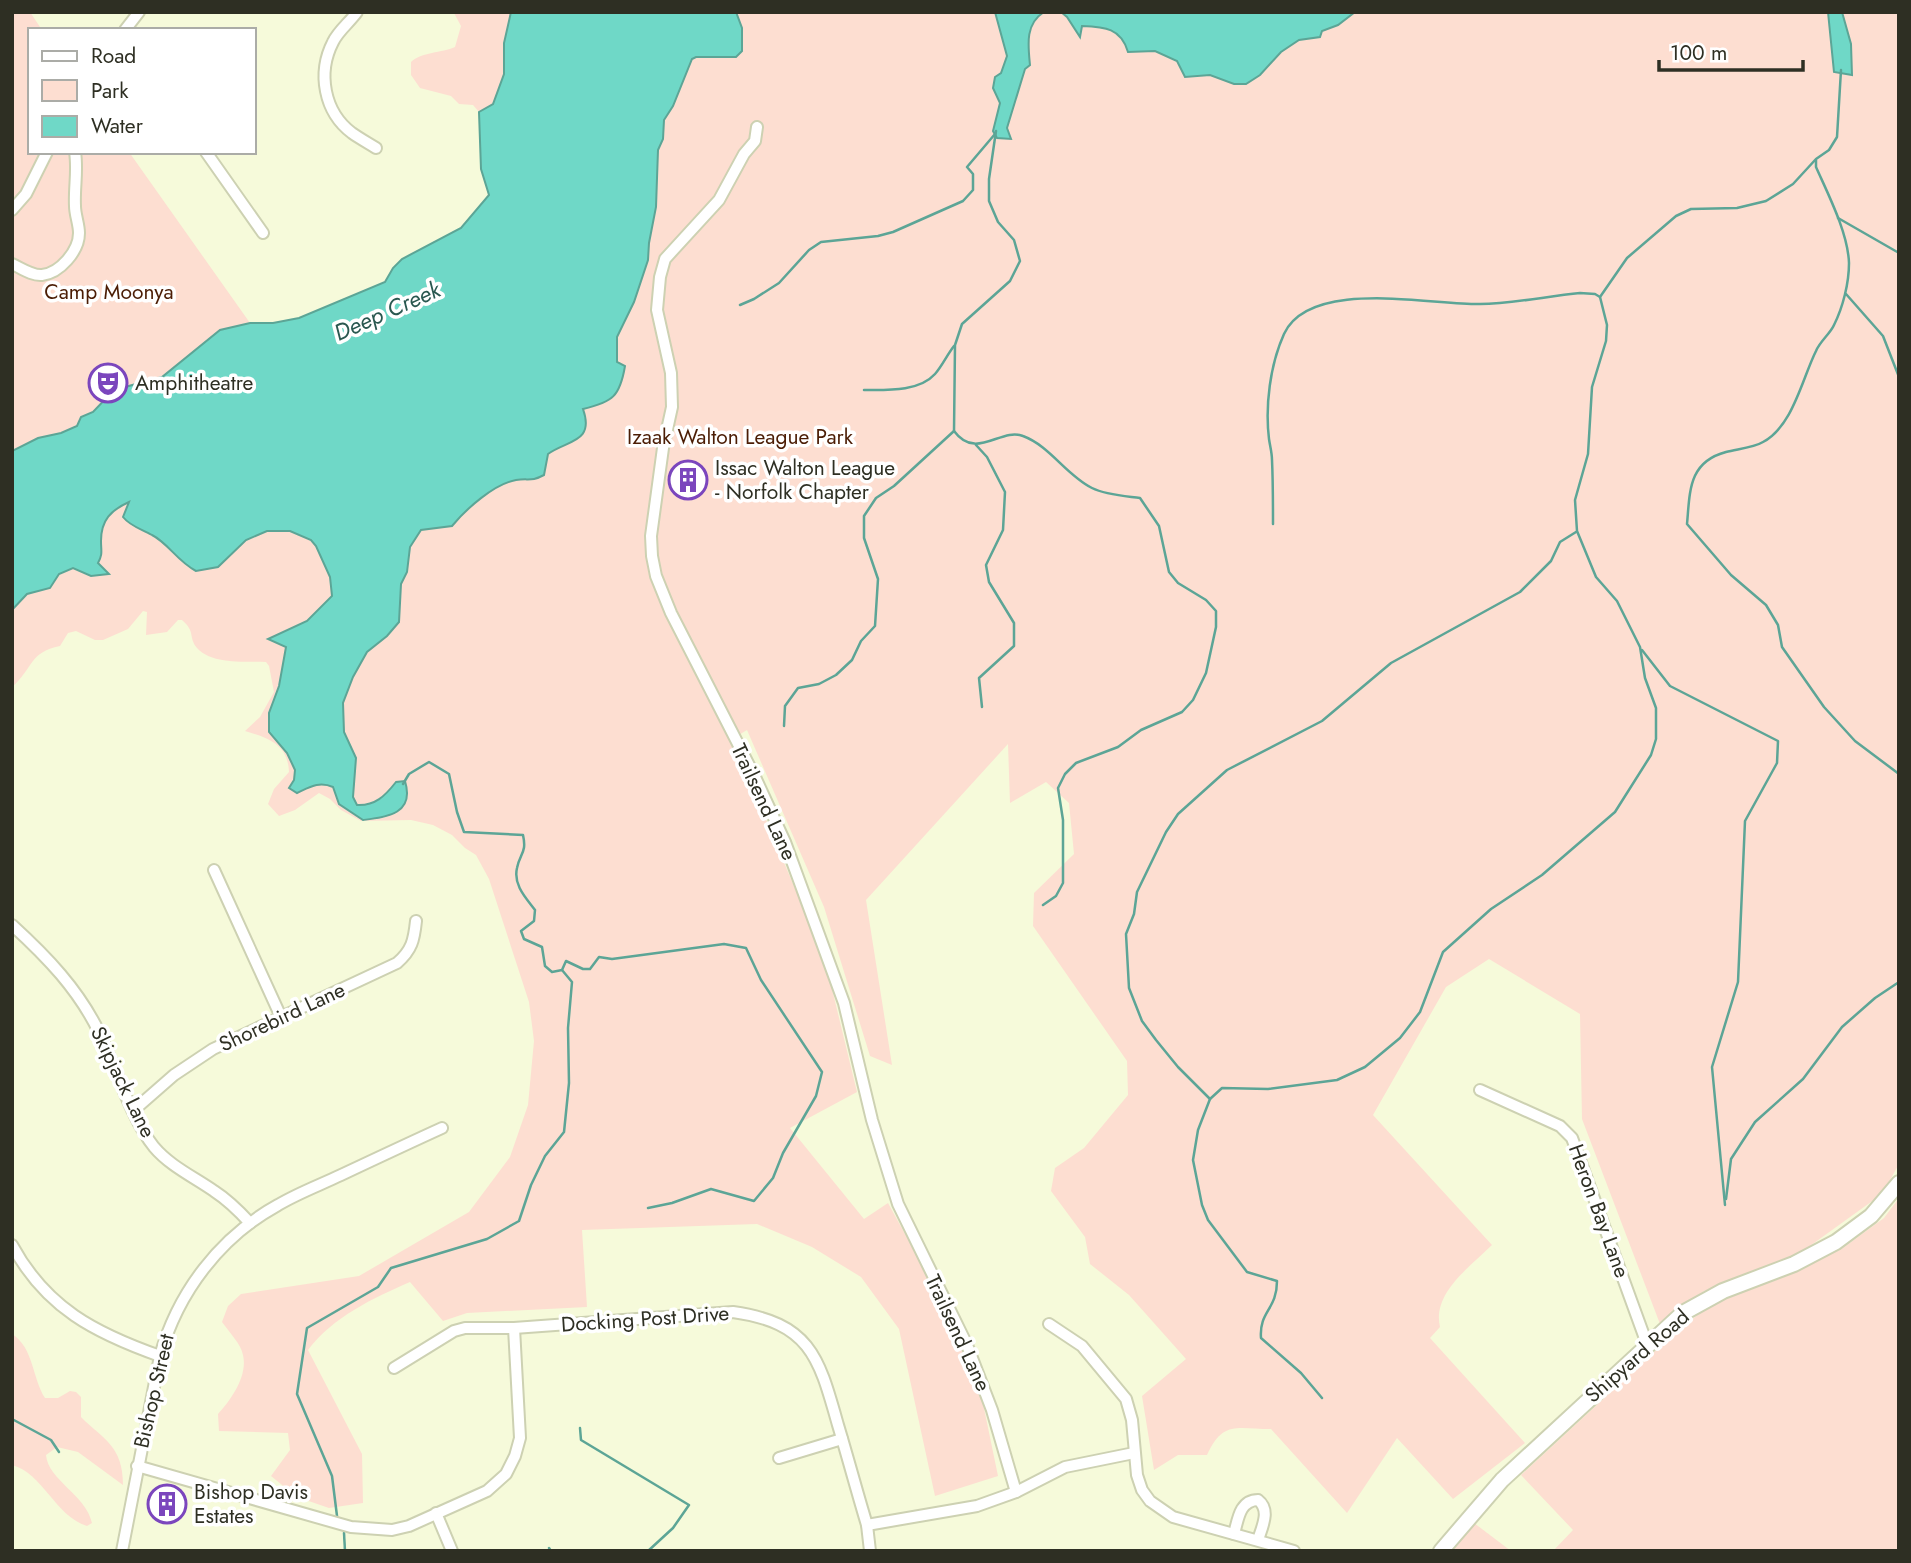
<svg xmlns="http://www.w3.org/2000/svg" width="1911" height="1563" font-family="Jost,sans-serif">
  <rect width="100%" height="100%" fill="#f6fada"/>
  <g fill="#fdded1">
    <path d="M12 12H30L42 30H30V152H129L250 323 220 330 162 377 114 390 92 412 81 417 77 426 61 433 38 438 12 451Z"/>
    <path d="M455 12H511L504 43V74L493 104 479 112 473 105 459 104 451 96 420 88 411 75V62C421 52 442 53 455 47L461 26 454 13Z"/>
    <path d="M736 12H1899V1164L1882 1194 1796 1256 1704 1291 1660 1324 1582 1119 1580 1014 1489 959 1446 987 1373 1115 1492 1245C1470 1267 1432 1293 1440 1327L1430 1338 1525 1443 1453 1499 1397 1438 1347 1513 1271 1429C1237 1429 1223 1420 1207 1455H1178L1154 1470 1142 1396 1186 1359 1129 1295 1090 1264 1085 1237 1051 1191 1055 1168 1084 1148 1128 1095 1127 1061 1033 926 1034 893 1074 854 1069 803 1046 782 1010 803 1008 744 866 900 892 1065 870 1056 824 907 747 730 732 739 825 960 857 1092 790 1128 864 1219 888 1203 974 1360 998 1476 935 1496 899 1329 861 1277 812 1247 757 1224 582 1230 587 1307 467 1313 443 1321 410 1282C373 1298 333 1317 308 1350L362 1454 363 1503 329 1508 297 1497 271 1476 290 1450 288 1433 219 1431 218 1414C231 1400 248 1376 243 1355 241 1344 229 1332 222 1322L228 1306 241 1294 359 1276 469 1212 510 1157 528 1105 534 1041 529 1002 489 879 476 855 465 848 452 835 433 825 411 820 361 821 341 810 330 799 319 793 295 810 279 816 268 804 274 789 289 772C288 744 268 738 245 731L260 717 274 692 269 666 266 662C246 661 212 665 197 648 188 637 196 632 182 620H178L167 632 146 635 147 612 143 611 128 629 103 640H95L76 631 68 633 60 646C29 652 33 669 12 687V566L130 501 663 139 664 120 673 106 692 59 695 57 736 56 742 28Z"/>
    <path d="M1899 1198V1551H1553L1573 1530 1521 1475 1678 1330 1708 1307 1840 1250 1884 1218Z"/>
    <path d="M12 1334C34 1348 32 1378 45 1398H58L70 1391 76 1392 81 1397V1417C104 1440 123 1446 123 1485L78 1452 57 1447 46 1455C48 1480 86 1495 92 1523L87 1526C55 1516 43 1473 12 1465Z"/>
    <path d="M1474 1523 1511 1551H1453Z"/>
  </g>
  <g fill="#6fd8c7" stroke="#5ca596" stroke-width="2">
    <path d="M511 12H736L742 28V51L736 57H696L692 59 673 106 664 120 663 139 658 150 656 207 649 243 648 260 634 302 617 337V362L625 366C620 396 613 402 583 409 595 443 567 440 548 454L544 475C531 482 529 478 516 480 494 484 466 509 452 526L421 530 410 547 407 572 401 584 399 622 387 636 367 652 353 677 343 703 344 732 356 758 353 797 357 805C375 806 385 796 396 782L405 781C415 814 387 817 363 820L339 804 333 787C319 781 310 787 297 793L289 788 294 780 295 770 287 753 269 732V713L279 686 286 647 268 639 307 621 332 596 330 577 316 546 311 540 290 531H267L246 540 218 567 196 571C177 561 168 543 152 535 142 529 131 527 123 517L129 502C111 510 101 520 101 541 101 551 103 554 98 563L109 574 91 576 73 568 59 574 50 588 27 594 12 610V451L38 438 61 433 77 426 81 417 93 412 114 390 162 377 220 330 250 323H273L299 318 385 282 393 268 402 259 461 228 489 195 481 169 479 112 493 104 504 74V43Z"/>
    <path d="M995 12H1044C1025 24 1028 45 1030 65L1025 69 1007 128 1011 139 997 138 993 131 1000 103 993 88 995 77 1001 73 1007 56Z"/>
    <path d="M1061 12H1355L1338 25 1322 31 1320 37 1299 40 1281 52 1260 75 1246 84H1234L1210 75 1185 77 1177 61 1155 51 1128 52C1121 28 1105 27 1082 26L1080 37 1067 17Z"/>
    <path d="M1828 12H1842L1851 44 1852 75 1834 72Z"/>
  </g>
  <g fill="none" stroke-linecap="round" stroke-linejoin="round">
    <g stroke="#5ca596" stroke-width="2.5">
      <path d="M1816 160V167C1828 194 1848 233 1849 263 1849 283 1843 307 1834 325 1830 334 1820 341 1816 351 1802 379 1793 426 1763 442 1753 448 1737 449 1726 452 1688 462 1690 492 1687 524L1731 575 1766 605 1778 625 1782 647 1824 707 1855 741 1899 774"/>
      <path d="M1838 218 1899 253"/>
      <path d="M1846 294 1883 336 1899 377"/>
      <path d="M740 305 754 299 779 283 809 250 821 242 878 236 893 232 963 201 973 190V174L967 167 995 134"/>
      <path d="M864 390C886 390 919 392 935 374 942 366 947 355 954 346"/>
      <path d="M954 431C976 461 1001 427 1023 436 1050 446 1066 475 1092 488 1106 495 1125 496 1140 498L1159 526 1169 572 1178 583 1206 600 1216 611V627L1206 673 1193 700 1182 712 1141 730 1118 747 1076 763 1065 774 1058 788 1063 820V883L1056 896 1043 905"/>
      <path d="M976 445 987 457 1005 492 1003 530 986 565 989 582 1014 623V646L979 678 982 707"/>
      <path d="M1273 524C1273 502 1273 481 1272 460 1272 453 1270 446 1269 439 1265 406 1270 365 1284 334 1310 278 1431 305 1480 304 1513 304 1547 296 1580 293L1595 294 1600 297"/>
      <path d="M1642 650 1670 686 1778 741 1777 763 1745 821 1738 982 1712 1067 1725 1205"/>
      <path d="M784 726 785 706 798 688 819 684 836 675 852 660 861 641 875 626 878 579 864 538V516L876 498 894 486 954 431 955 345 962 324 1010 281 1020 261 1014 240 998 222 989 201V179L996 131"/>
      <path d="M403 784 409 774 429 762 449 774 457 812 464 832 523 835C527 853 520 853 517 868 513 885 526 898 535 910L534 921 521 931 524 939 542 947 545 966 552 972 562 970 566 961 583 969H590L599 957 612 959 724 944 746 948 761 980 822 1072 816 1096 783 1153 773 1178 754 1201 711 1189 672 1203 648 1208"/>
      <path d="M1210 1099 1178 1067 1156 1040 1142 1021 1129 988 1126 934 1134 914 1137 892 1166 832 1178 814 1227 770 1322 721 1391 663 1520 592 1551 561 1560 542 1576 532"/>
      <path d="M1726 1199 1731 1159 1755 1122 1803 1079 1842 1027 1875 998 1899 982"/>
      <path d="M1322 1398 1301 1373 1261 1338C1259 1311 1277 1310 1277 1281L1247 1272 1208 1220 1202 1205 1193 1160 1198 1130 1210 1099 1222 1088 1268 1089 1337 1080 1365 1067 1400 1038 1420 1012 1443 952 1491 909 1542 875 1615 812 1651 755 1656 739V708L1645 678 1640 647 1617 601 1596 577 1577 531 1575 500 1588 454 1592 387 1606 341 1607 325 1600 297 1627 258 1676 216 1691 209 1737 208 1766 201 1793 184 1816 159 1829 150 1837 137 1841 70"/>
      <path d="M12 1419 51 1440 59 1452"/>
      <path d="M580 1428 581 1440 689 1505 673 1528 648 1551"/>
      <path d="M337 1516 332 1476 297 1394 307 1328 378 1287 391 1268 487 1239 519 1221 531 1185 545 1156 564 1132 569 1083 568 1028 572 982 562 970"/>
      <path d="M344 1533 345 1551"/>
      <path d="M549 1548 551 1551"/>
    </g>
    <defs>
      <g id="minor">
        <path d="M357 12C350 22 338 31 333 42 317 73 324 112 352 133 359 138 368 143 376 148"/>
        <path d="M125 30 139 12"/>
        <path d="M757 127 755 141 744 154 719 200 665 259 660 277 657 310 671 373 672 407 663 448 651 536 652 556 656 576 671 613 755 777 785 842 844 1003 872 1120 898 1204 967 1345 992 1410 1016 1492"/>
        <path d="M206 152 263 233"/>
        <path d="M12 210 26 194 47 152"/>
        <path d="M12 264C21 268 32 276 42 275 60 273 79 251 79 233 79 224 75 215 75 206 74 188 78 170 75 152"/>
        <path d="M214 870 281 1017"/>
        <path d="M12 925C47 957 78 989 99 1032 115 1066 131 1118 154 1147 170 1166 194 1177 214 1191 228 1200 239 1211 250 1223"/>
        <path d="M1480 1090 1560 1126 1572 1138 1647 1344"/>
        <path d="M134 1110 174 1075 213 1049 397 963C412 950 414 940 416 921"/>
        <path d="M12 1245C46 1308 95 1333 160 1356"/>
        <path d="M1049 1324 1082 1346 1126 1399 1132 1420 1137 1475 1142 1490 1150 1501 1173 1517 1294 1551"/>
        <path d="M394 1368 454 1331 465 1328H514L733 1312C811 1323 819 1358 838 1425 848 1458 857 1492 867 1525L870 1551"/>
        <path d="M779 1458 842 1439"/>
        <path d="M137 1466 351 1527 392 1530 409 1526 487 1491 506 1474 515 1456 520 1438 514 1328"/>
        <path d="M436 1513 452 1551"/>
        <path d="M867 1525 977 1506 1016 1492 1065 1467 1134 1453"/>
        <path d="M1234 1534C1238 1519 1240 1500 1258 1500 1271 1510 1262 1527 1258 1540"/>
        <path d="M122 1551 160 1356C178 1292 220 1237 278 1205 298 1193 320 1185 341 1175 375 1159 409 1143 442 1128"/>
      </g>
      <path id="tertiary" d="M1441 1551 1502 1480 1683 1313 1723 1291 1794 1264 1836 1242 1871 1216 1899 1183"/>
    </defs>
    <use href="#minor" stroke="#cdd1b2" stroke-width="14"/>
    <use href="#tertiary" stroke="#cdd1b2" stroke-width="18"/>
    <use href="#minor" stroke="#fff" stroke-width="10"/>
    <use href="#tertiary" stroke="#fff" stroke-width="14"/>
  </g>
  <defs>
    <symbol id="theatre-ring" viewBox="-11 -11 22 22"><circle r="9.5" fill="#fff" stroke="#7b46bd" stroke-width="1.5"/><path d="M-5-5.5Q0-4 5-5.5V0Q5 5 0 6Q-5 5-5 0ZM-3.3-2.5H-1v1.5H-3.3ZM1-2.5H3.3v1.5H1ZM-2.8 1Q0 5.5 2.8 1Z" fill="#7b46bd"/></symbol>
    <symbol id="building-ring" viewBox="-11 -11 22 22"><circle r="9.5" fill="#fff" stroke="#7b46bd" stroke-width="1.5"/><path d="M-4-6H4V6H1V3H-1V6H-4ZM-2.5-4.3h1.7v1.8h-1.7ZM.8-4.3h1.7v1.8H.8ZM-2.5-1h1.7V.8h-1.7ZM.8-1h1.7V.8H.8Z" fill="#7b46bd"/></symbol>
  </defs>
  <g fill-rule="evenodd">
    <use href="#theatre-ring" x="86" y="361" width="44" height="44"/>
    <use href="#building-ring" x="666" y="458" width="44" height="44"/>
    <use href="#building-ring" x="145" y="1482" width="44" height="44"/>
  </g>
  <g text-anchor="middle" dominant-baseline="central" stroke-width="7" stroke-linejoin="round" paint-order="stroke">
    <g font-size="21" fill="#4b1d05" stroke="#fff">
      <text x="109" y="292">Camp Moonya</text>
      <text x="740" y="437">Izaak Walton League Park</text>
    </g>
    <g font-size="21" fill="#2e2f23" stroke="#fff" text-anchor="start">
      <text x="135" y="383">Amphitheatre</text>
      <text x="715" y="468">Issac Walton League<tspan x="715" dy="24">- Norfolk Chapter</tspan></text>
      <text x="194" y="1492">Bishop Davis<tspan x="194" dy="24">Estates</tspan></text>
    </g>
    <g font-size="21" fill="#2e2f23" stroke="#fff">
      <text transform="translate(764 802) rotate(65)">Trailsend Lane</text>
      <text transform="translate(282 1017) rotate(-25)">Shorebird Lane</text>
      <text transform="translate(123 1082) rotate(64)">Skipjack Lane</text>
      <text transform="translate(1599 1211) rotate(70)">Heron Bay Lane</text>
      <text transform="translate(645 1319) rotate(-4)">Docking Post Drive</text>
      <text transform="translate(958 1333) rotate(65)">Trailsend Lane</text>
      <text transform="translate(1637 1356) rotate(-41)">Shipyard Road</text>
      <text transform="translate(154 1391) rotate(-77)">Bishop Street</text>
    </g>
    <g font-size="23" font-style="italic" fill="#2a5850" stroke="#fff">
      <text transform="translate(387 311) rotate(-24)">Deep Creek</text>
    </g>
  </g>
  <rect width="1911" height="1563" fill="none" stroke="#2e2f23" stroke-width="28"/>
  <rect x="28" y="28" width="228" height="126" fill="#ffffff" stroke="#abaca7" stroke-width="2"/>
  <rect x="42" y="51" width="35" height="10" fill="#ffffff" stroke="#abaca7" stroke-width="2"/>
  <text x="91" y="63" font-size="21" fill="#2e2f23">Road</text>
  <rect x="42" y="80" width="35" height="21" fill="#fdded1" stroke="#abaca7" stroke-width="2"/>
  <text x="91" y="98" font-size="21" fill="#2e2f23">Park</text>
  <rect x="42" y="116" width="35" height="21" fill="#6fd8c7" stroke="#abaca7" stroke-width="2"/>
  <text x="91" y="133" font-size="21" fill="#2e2f23">Water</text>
  <path d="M1659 60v10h144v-10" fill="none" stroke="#2e2f23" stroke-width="3.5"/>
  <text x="1670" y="60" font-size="21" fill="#2e2f23" stroke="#ffffff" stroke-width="5" paint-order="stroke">100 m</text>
</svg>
